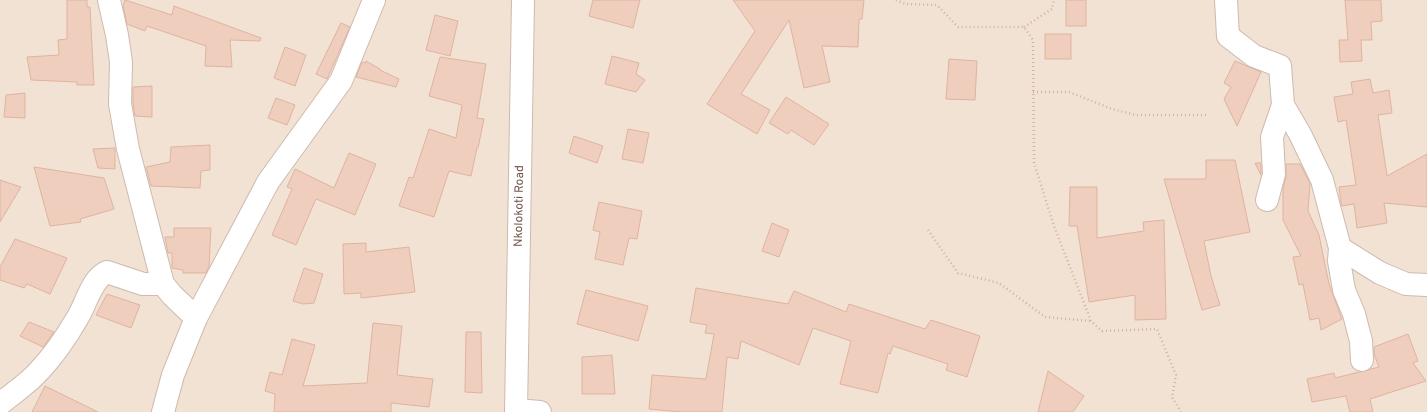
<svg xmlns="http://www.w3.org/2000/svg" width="1427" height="412" font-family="Overpass,sans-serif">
  <rect width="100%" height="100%" fill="#fbf1e5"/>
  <rect fill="#f2e2d3" x="0" y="0" width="1427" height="412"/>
  <g fill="#efcebe" stroke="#e0b39f">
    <path d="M67 0H87V7H90L94 85H77V82L31 80 27 57 59 55 58 40 67 39Z"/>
    <path d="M125 0 172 15 174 6 261 38 260 41 230 40 232 67 205 66 206 46 147 26 145 31 127 24 123 6Z"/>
    <path d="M593 0H640L633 28 589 16Z"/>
    <path d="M733 0H864L862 19H859L858 47 822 46 830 82 804 88 789 20 741 94 770 110 757 134 707 104 755 31Z"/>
    <rect x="1066" y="0" width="20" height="26"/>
    <path d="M1345 0H1381L1382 21 1371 22 1372 40H1361L1362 61 1340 62 1339 40H1348Z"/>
    <path d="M435 15 458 21 450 56 426 50Z"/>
    <path d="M341 23 350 27 327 79 316 74Z"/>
    <rect x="1045" y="34" width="26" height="25"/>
    <path d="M285 47 306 55 295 86 274 78Z"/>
    <path d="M612 56 639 63 636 74 645 80 636 92 605 84Z"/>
    <path d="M440 57 486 64 477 118 484 119 478 148H477L471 176 449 171 434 217 399 206 409 177 413 178 429 129 456 138 462 105 429 96Z"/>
    <path d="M949 59 977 61 975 100 946 99Z"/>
    <path d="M366 61 380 69V70L399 79 396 87 356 77 362 62 365 63Z"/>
    <path d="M1235 61 1261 72 1237 126 1224 99 1231 87 1224 83Z"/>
    <path d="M1370 79 1373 93 1389 90 1392 113 1378 115 1387 176 1427 154V207L1384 203 1387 223 1357 228 1354 204 1342 206 1341 203 1339 187 1356 185 1346 120 1338 122 1334 97 1353 94 1351 82Z"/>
    <path d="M152 86V117L135 116 133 103V87Z"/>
    <path d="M25 93V118L4 117 6 95Z"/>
    <path d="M786 97 829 124 814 145 791 130 788 134 769 123Z"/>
    <path d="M276 98 295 105 287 125 268 118Z"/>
    <path d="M628 129 649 133 643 163 622 159Z"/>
    <path d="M574 136 603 146 597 163 569 153Z"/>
    <path d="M210 145V170L201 171 200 188 151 186 146 167 170 162 171 147Z"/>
    <path d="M115 148V169L98 168 93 149Z"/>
    <path d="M349 153 376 164 355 215 316 199 296 245 272 235 292 189 287 187 295 169 334 188Z"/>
    <path d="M1206 160H1235L1250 232 1204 241 1211 276 1220 305 1202 310 1164 179H1206Z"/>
    <path d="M1255 163H1261V175Z"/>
    <path d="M1286 164H1300L1310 183 1308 211 1319 235 1329 284 1342 319 1321 330 1319 318 1310 320 1303 284 1299 285 1293 257 1301 256 1283 220V188L1286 177Z"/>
    <path d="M34 167 104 178 114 209 80 219 81 222 50 226Z"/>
    <path d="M0 180 21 187 0 222Z"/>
    <path d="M1070 187H1097V238L1144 231 1143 222 1164 220 1166 319 1135 320V295L1089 302 1077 226H1069Z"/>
    <path d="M599 202 642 211 637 239 629 238 623 265 595 259 600 232 593 230Z"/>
    <path d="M772 223 789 230 779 257 762 251Z"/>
    <path d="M174 228H211L209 266 206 273H183V270L172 268V253H168L165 237H174Z"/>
    <path d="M15 239 67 258 50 294 27 284 24 288 0 280V267Z"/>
    <path d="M366 243V252L409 247 415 292 361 298V293L344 294 343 244Z"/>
    <path d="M304 268 323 274 314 303 303 304 293 301Z"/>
    <path d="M696 288 788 304 794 291 846 312 849 304 925 329 931 320 980 336 967 377 946 370 948 364 893 346 890 354 888 353 878 393 840 384 851 341 813 328 799 365 741 341 738 359 727 357 722 412H681L649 409 652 375 706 379 714 334 705 333 707 325 690 322Z"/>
    <path d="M586 290 648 306 638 341 577 324Z"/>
    <path d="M107 294 140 305 131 328 96 315Z"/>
    <path d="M29 322 54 332 43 347 20 336Z"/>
    <path d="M373 323 402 326 397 375 433 379 429 407 391 403V412H274L275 394 265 391 270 372 282 375 292 339 315 345 303 386 367 383Z"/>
    <path d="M466 332H481L482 393 465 392Z"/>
    <path d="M1408 334 1418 361 1413 363 1426 381 1370 399 1373 412H1350L1346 396 1312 402 1307 379 1334 373 1335 378 1379 367 1374 354V347Z"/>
    <path d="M612 355 615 394H582V357Z"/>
    <path d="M1048 371 1084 396 1073 412H1038Z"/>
    <path d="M45 386 98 412H32Z"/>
  </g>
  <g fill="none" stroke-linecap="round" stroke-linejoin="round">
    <defs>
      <g id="street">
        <path d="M109 0 117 35 121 62 120 104 128 149 163 284 172 295 196 318"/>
        <path d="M1226 0 1228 36 1254 56 1280 66 1283 105 1272 137 1274 174 1267 200"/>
        <path d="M1283 105 1300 134 1322 180 1340 248 1339 261 1344 290 1354 314 1361 341 1362 360"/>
        <path d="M1340 248 1380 273 1406 284 1427 285"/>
        <path d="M0 404C13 393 29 383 40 370 55 354 67 336 78 317 86 304 92 278 107 272L143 284H163"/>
        <path d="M516 410 540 412"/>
        <path d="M163 412 173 375 196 318 268 182 341 81 374 0"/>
      </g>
      <g id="secondary">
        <path id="s1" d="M516 412 523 0"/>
      </g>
    </defs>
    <use href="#street" stroke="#cebaaf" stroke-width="24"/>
    <use href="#secondary" stroke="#d0b9ac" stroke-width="24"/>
    <g stroke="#d3b1a1" stroke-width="2.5" stroke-dasharray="1 3" stroke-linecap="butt">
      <path d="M896 0 905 4 937 5 958 27H1024L1033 40 1034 163 1054 226 1091 321 1102 331 1157 329 1176 375 1172 397 1181 412"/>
      <path d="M1024 27 1052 9 1054 0"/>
      <path d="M1033 92H1069L1112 109 1136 115H1206"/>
      <path d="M928 230 958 273 999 283 1045 317 1091 321"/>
    </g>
    <use href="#street" stroke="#fff" stroke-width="22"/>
    <use href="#secondary" stroke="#fff" stroke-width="22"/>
  </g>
  <g text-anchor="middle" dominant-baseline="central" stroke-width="3" stroke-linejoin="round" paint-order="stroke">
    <g font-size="12" fill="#72564b" stroke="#fef5eb">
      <text stroke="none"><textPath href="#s1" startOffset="206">Nkolokoti Road</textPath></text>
    </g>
  </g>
</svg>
